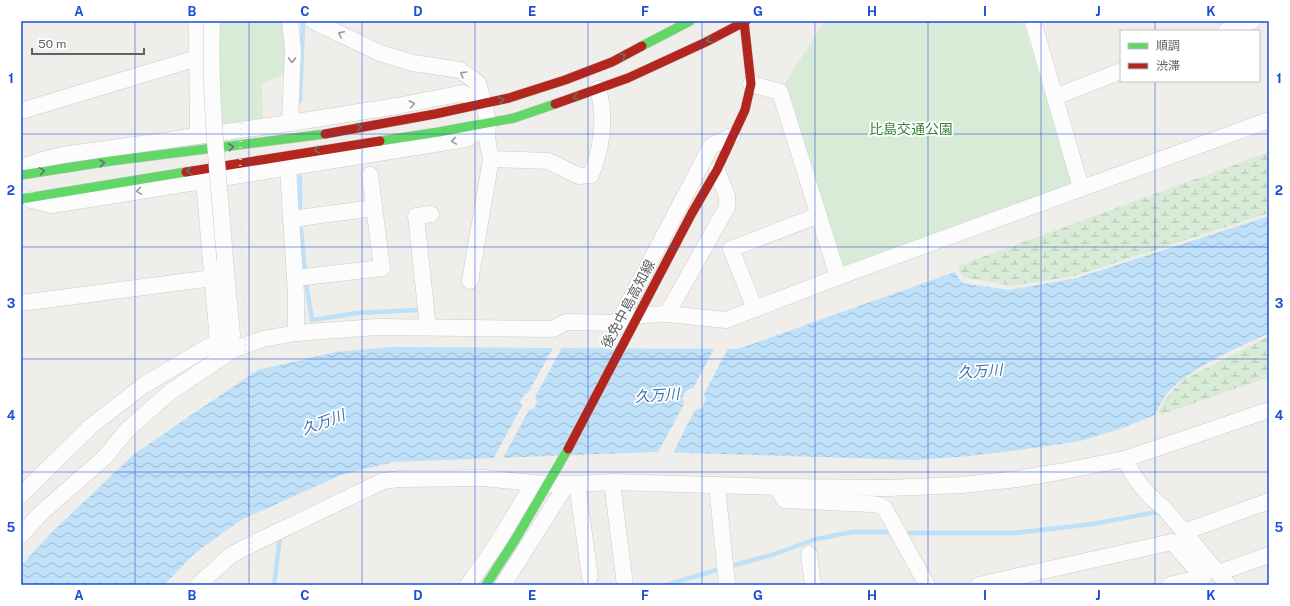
<svg xmlns="http://www.w3.org/2000/svg" width="1290" height="606" font-family="'Public Sans','Noto Sans JP',sans-serif">
  <defs>
    <pattern id="wetland-marsh" width="20" height="14" patternUnits="userSpaceOnUse"><rect width="20" height="14" fill="#d8ebd6"/><path d="M1 5h8M5 5V1M11 12h8M15 12V8" fill="none" stroke="#b2c2b1"/></pattern>
    <pattern id="water-waves" width="16" height="10" patternUnits="userSpaceOnUse"><rect width="16" height="10" fill="#bfe0f9"/><path d="M0 5q4-4 8 0t8 0" fill="none" stroke="#9eb9cd"/></pattern>
  </defs>
  <rect width="100%" height="100%" fill="#efeeea"/>
  <g fill="#d8ebd6">
    <path d="M218 21H281L285 48 284 74 262 83 263 119 222 124 219 80Z"/>
    <path d="M825 21H1023L1072 185 839 269 785 83Z"/>
  </g>
  <g fill="url(#wetland-marsh)">
    <path d="M1269 152V213L1075 276 1012 286 963 277 958 266Z"/>
    <path d="M1269 336V377L1160 415 1159 411 1161 407 1167 397 1183 380Z"/>
  </g>
  <path fill="url(#water-waves)" d="M1269 216V333C1238 348 1186 369 1165 396 1161 401 1158 409 1155 415L1123 428 1080 441 1012 451 958 457 915 460 654 452 393 462 341 475 241 520 195 553 164 585H21V566L49 535 134 454 258 370 336 352 392 347 738 349 955 272 962 283 1009 290 1077 278Z"/>
  <g fill="#efeeea">
    <path d="M554 346H563L535 397 537 402 534 408 529 410 502 460 492 461 522 406 520 401 524 395 528 393Z"/>
    <path d="M715 347H729L704 394 706 400 702 408 695 410 672 455 657 454 684 404 682 398 687 390 693 388Z"/>
  </g>
  <g fill="none" stroke-linecap="round" stroke-linejoin="round">
    <g stroke="#bfe0f9" stroke-width="4.5">
      <path d="M300 101 303 25"/>
      <path d="M300 208V177"/>
      <path d="M301 229 305 271"/>
      <path d="M306 282 312 320 357 313 418 310"/>
      <path d="M909 533H1015L1093 524 1156 512 1161 514"/>
      <path d="M735 565 775 554 816 539 853 532H890"/>
      <path d="M274 585 280 537"/>
      <path d="M666 585 720 569"/>
    </g>
    <defs>
      <g id="street">
        <path d="M197 21 198 136"/>
        <path d="M290 21 293 49 290 123"/>
        <path d="M313 21 380 53 413 63 460 70 478 83 484 104 488 123 487 139 491 159 470 281"/>
        <path d="M1033 21 1081 188"/>
        <path d="M1226 31 1252 21"/>
        <path d="M751 84 780 92 838 277"/>
        <path d="M1055 97 1121 71"/>
        <path d="M21 111 197 58"/>
        <path d="M491 159 548 161 579 176 591 175C602 148 606 118 598 89"/>
        <path d="M21 167 42 160 63 155 290 123 397 106 463 93 484 104"/>
        <path d="M288 169 296 294V333"/>
        <path d="M31 200 52 205C190 183 328 162 466 139L472 136 485 125"/>
        <path d="M291 219 374 208"/>
        <path d="M295 278 382 268 370 175"/>
        <path d="M21 303 213 278"/>
        <path d="M755 309 731 249 819 215"/>
        <path d="M667 314 727 207V196L717 170"/>
        <path d="M618 323 711 146 732 136"/>
        <path d="M428 327 416 216 431 214"/>
        <path d="M218 341 232 335 225 260"/>
        <path d="M1125 459C1133 477 1147 496 1164 508L1228 585"/>
        <path d="M612 482 625 585"/>
        <path d="M577 484 590 577"/>
        <path d="M717 485 727 585"/>
        <path d="M777 487 784 500 871 504 879 505 885 509 927 585"/>
        <path d="M21 495 91 426 144 385 218 341 204 181"/>
        <path d="M1184 532 1269 501"/>
        <path d="M21 535 41 513 105 457 126 431 170 392 234 349 263 339 296 333 377 327 553 329 566 322 618 323 643 315 667 314 726 320 838 277 1269 120"/>
        <path d="M809 554 813 585"/>
        <path d="M1218 573 1269 555"/>
        <path d="M198 585 231 555 242 549 383 481 399 479 484 478 543 484H577L612 482 777 487 889 488 962 485 1017 479 1059 472 1125 459 1269 410"/>
        <path d="M468 585 496 545 534 483"/>
        <path d="M503 585 567 484"/>
        <path d="M979 585 1172 542 1203 577 1170 585"/>
      </g>
      <g id="fast">
        <path d="M642 46 690 21"/>
        <path d="M380 141 439 132 514 118 555 104"/>
        <path d="M21 175 111 161 325 134"/>
        <path d="M21 199 186 172"/>
      </g>
      <g id="jam">
        <path d="M555 104 628 78 706 42 746 21"/>
        <path d="M325 134 435 114 509 98 565 80 612 62 642 46"/>
        <path d="M186 172 380 141"/>
        <path d="M692 213 717 170 745 110 751 84 744 21"/>
      </g>
    </defs>
    <use href="#street" stroke="#cbcccc" stroke-width="17"/>
    <use href="#fast" stroke="#cacacb" stroke-width="10"/>
    <use href="#jam" stroke="#cacacb" stroke-width="10"/>
    <use href="#street" stroke="#fdfcfc" stroke-width="16"/>
    <use href="#fast" stroke="#63d668" stroke-width="9"/>
    <use href="#jam" stroke="#b3261e" stroke-width="9"/>
    <path stroke="#e4e4e4" stroke-width="3" stroke-dasharray="1 5" stroke-linecap="butt" d="M246 21 241 116 240 189 245 343 253 524 248 585"/>
    <defs>
      <path id="street-bridge" d="M212 21C209 101 219 181 225 260"/>
      <path id="fast-bridge" d="M486 585 515 540 568 449"/>
      <path id="jam-bridge" d="M568 449 692 213"/>
    </defs>
    <use href="#street-bridge" stroke="#cbcccc" stroke-width="17" stroke-linecap="butt"/>
    <use href="#fast-bridge" stroke="#cacacb" stroke-width="10" stroke-linecap="butt"/>
    <use href="#jam-bridge" stroke="#cacacb" stroke-width="10" stroke-linecap="butt"/>
    <use href="#street-bridge" stroke="#fdfcfc" stroke-width="16"/>
    <use href="#fast-bridge" stroke="#63d668" stroke-width="9"/>
    <use href="#jam-bridge" stroke="#b3261e" stroke-width="9"/>
  </g>
  <defs><path id="oneway-chevron" d="M-2-3.5L2.5 0L-2 3.5" fill="none" stroke-width="1.6" stroke-linecap="round" stroke-linejoin="round"/></defs>
  <g stroke="#96999c">
    <use href="#oneway-chevron" transform="translate(341 34) rotate(-154)"/>
    <use href="#oneway-chevron" transform="translate(292 60) rotate(92)"/>
    <use href="#oneway-chevron" transform="translate(463 74) rotate(-149)"/>
    <use href="#oneway-chevron" transform="translate(412 104) rotate(-11)"/>
    <use href="#oneway-chevron" transform="translate(454 141) rotate(171)"/>
    <use href="#oneway-chevron" transform="translate(139 191) rotate(171)"/>
  </g>
  <g stroke="#607468">
    <use href="#oneway-chevron" transform="translate(709 40) rotate(153)"/>
    <use href="#oneway-chevron" transform="translate(623 56) rotate(-27)"/>
    <use href="#oneway-chevron" transform="translate(576 97) rotate(161)"/>
    <use href="#oneway-chevron" transform="translate(501 100) rotate(-13)"/>
    <use href="#oneway-chevron" transform="translate(359 127) rotate(-10)"/>
    <use href="#oneway-chevron" transform="translate(231 147) rotate(-8)"/>
    <use href="#oneway-chevron" transform="translate(317 150) rotate(171)"/>
    <use href="#oneway-chevron" transform="translate(102 163) rotate(-8)"/>
    <use href="#oneway-chevron" transform="translate(42 171) rotate(-9)"/>
    <use href="#oneway-chevron" transform="translate(189 171) rotate(171)"/>
  </g>
  <path fill="none" stroke="#1d4ed8" stroke-width="1" stroke-opacity="0.55" d="M135 21V585M249 21V585M362 21V585M475 21V585M588 21V585M702 21V585M815 21V585M928 21V585M1041 21V585M1155 21V31M1155 81V585M21 134H1269M21 247H1269M21 359H1269M21 472H1269"/>
  <g text-anchor="middle" dominant-baseline="central" stroke-width="3.5" stroke-linejoin="round" paint-order="stroke">
    <g font-size="14" fill="#348238" stroke="#fff">
      <text x="911" y="129">比島交通公園</text>
    </g>
    <g font-size="14" fill="#5f6368" stroke="#fff">
      <text transform="translate(628 304) rotate(-62)">後免中島高知線</text>
    </g>
    <g font-size="15" font-style="italic" fill="#4174aa" stroke="#fff">
      <text transform="translate(980 371) rotate(-4)">久万川</text>
      <text transform="translate(657 395) rotate(-4)">久万川</text>
      <text transform="translate(323 422) rotate(-20)">久万川</text>
    </g>
  </g>
  <rect width="1290" height="606" fill="none" stroke="#ffffff" stroke-width="44"/>
  <rect x="1120" y="30" width="140" height="52" fill="#ffffff" stroke="#bfc1c3"/>
  <rect x="1128" y="43" width="20" height="6" fill="#63d668" stroke="#bfc1c3"/>
  <text x="1156" y="50" font-size="12" fill="#5f6368">順調</text>
  <rect x="1128" y="63" width="20" height="6" fill="#b3261e" stroke="#bfc1c3"/>
  <text x="1156" y="70" font-size="12" fill="#5f6368">渋滞</text>
  <path d="M32 48v6h112v-6" fill="none" stroke="#5f6368" stroke-width="2"/>
  <text x="38" y="48" font-size="12" fill="#5f6368" stroke="#ffffff" stroke-width="3" paint-order="stroke">50 m</text>
  <rect x="22" y="22" width="1246" height="562" fill="none" stroke="#1d4ed8" stroke-width="1.5"/>
  <g font-size="13" text-anchor="middle" font-weight="bold" fill="#1d4ed8">
    <text x="79" y="16">A</text>
    <text x="192" y="16">B</text>
    <text x="305" y="16">C</text>
    <text x="418" y="16">D</text>
    <text x="532" y="16">E</text>
    <text x="645" y="16">F</text>
    <text x="758" y="16">G</text>
    <text x="872" y="16">H</text>
    <text x="985" y="16">I</text>
    <text x="1098" y="16">J</text>
    <text x="1211" y="16">K</text>
    <text x="11" y="83">1</text>
    <text x="1279" y="83">1</text>
    <text x="11" y="195">2</text>
    <text x="1279" y="195">2</text>
    <text x="11" y="308">3</text>
    <text x="1279" y="308">3</text>
    <text x="11" y="420">4</text>
    <text x="1279" y="420">4</text>
    <text x="11" y="532">5</text>
    <text x="1279" y="532">5</text>
    <text x="79" y="600">A</text>
    <text x="192" y="600">B</text>
    <text x="305" y="600">C</text>
    <text x="418" y="600">D</text>
    <text x="532" y="600">E</text>
    <text x="645" y="600">F</text>
    <text x="758" y="600">G</text>
    <text x="872" y="600">H</text>
    <text x="985" y="600">I</text>
    <text x="1098" y="600">J</text>
    <text x="1211" y="600">K</text>
  </g>
</svg>
